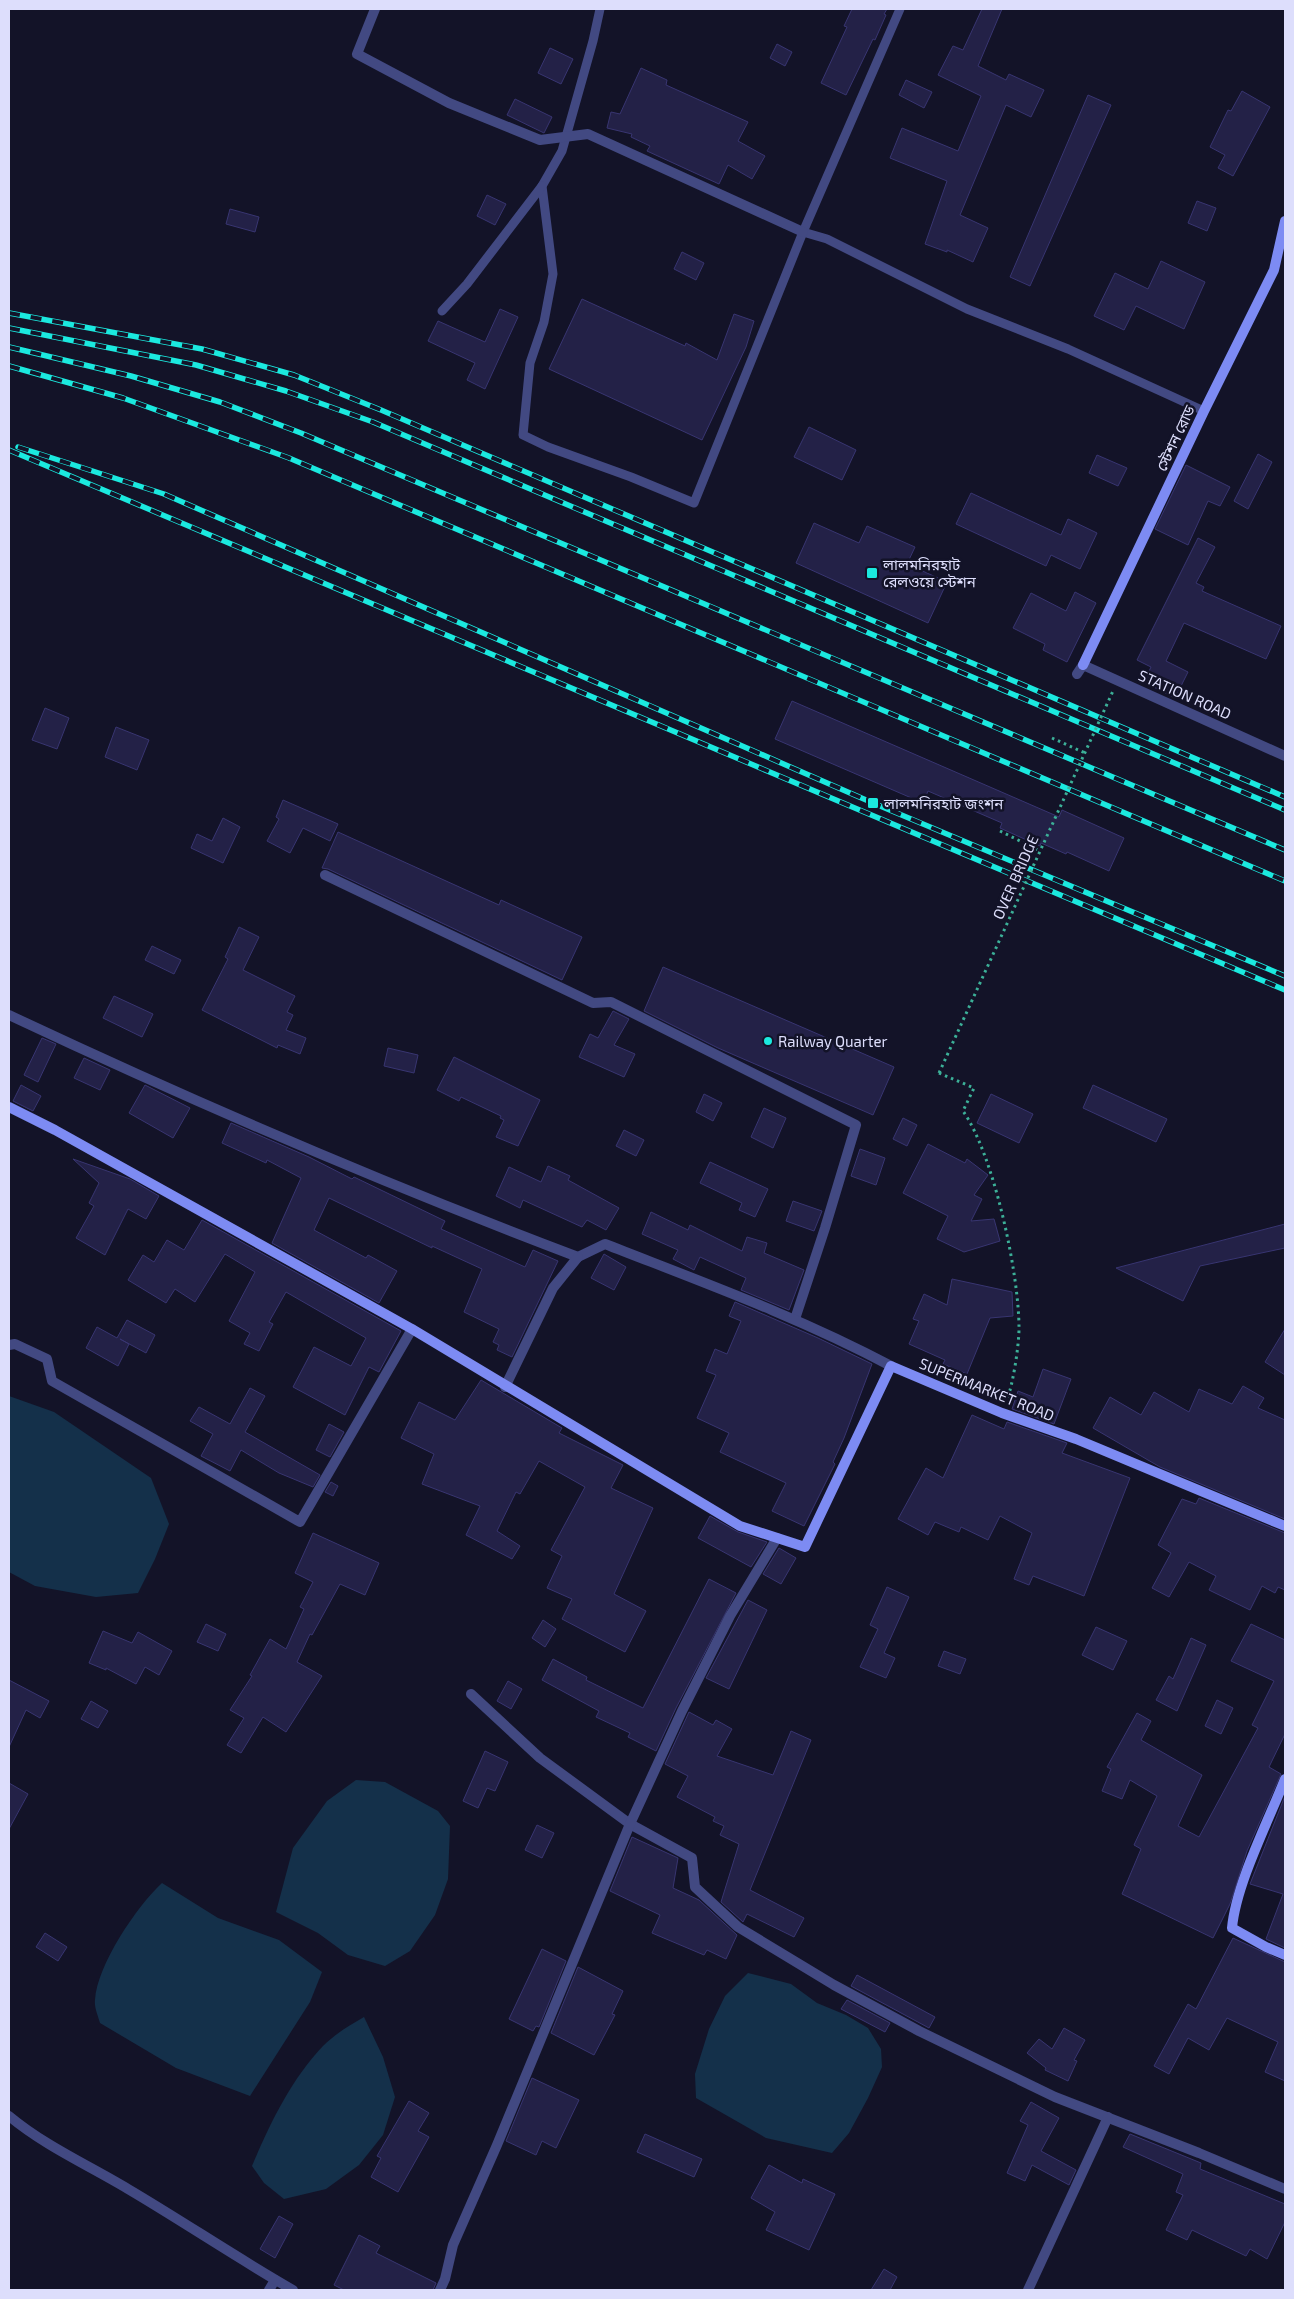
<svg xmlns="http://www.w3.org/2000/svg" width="1294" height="2299" font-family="'Exo 2','Noto Sans Bengali',sans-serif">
  <rect width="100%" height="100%" fill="#131328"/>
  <g fill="#14304a">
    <path d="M9 1396 54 1412 151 1478 169 1524 155 1559 138 1593 96 1597 35 1586 9 1572Z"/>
    <path d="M356 1780 385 1782 438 1811 450 1826 448 1879 435 1915 410 1951 385 1966 348 1955 318 1933 276 1912 293 1848 327 1801Z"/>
    <path d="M162 1883 218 1918 279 1940 322 1972 310 2002 250 2096 176 2068 100 2023C98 2016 94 2007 95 2000 97 1965 137 1906 162 1883Z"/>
    <path d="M748 1973 791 1984 817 2003 846 2015 868 2028 881 2049 882 2067 868 2098 849 2133 832 2153 766 2138 696 2098 695 2074 709 2029 725 1996Z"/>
    <path d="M364 2017 383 2057 395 2097 383 2135 359 2165 326 2189 284 2199 264 2183 252 2166C269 2125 292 2078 323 2046 335 2034 350 2025 364 2017Z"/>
  </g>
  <g fill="#232147" stroke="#383571">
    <path d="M852 9H887L884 14 886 15 875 40 873 39 846 95 821 83 847 27 844 26Z"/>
    <path d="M982 9H1002L978 66 1006 80 1009 74 1044 90 1031 117 1006 105 960 215 988 228 973 262 947 250V252L925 244 947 181 890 158 902 128 958 151 981 96 938 75 953 46 963 50Z"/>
    <path d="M777 44 792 52 785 66 770 58Z"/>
    <path d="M550 48 573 59 561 84 538 73Z"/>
    <path d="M641 68 667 80 666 85 748 122 738 141 765 156 752 179 728 165 719 184 647 151 650 146 631 137 632 134 607 128 611 112 620 114Z"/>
    <path d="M906 80 932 92 924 108 899 95Z"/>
    <path d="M1242 91 1270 107 1233 176 1218 168 1225 155 1210 147 1228 110 1231 111Z"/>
    <path d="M1088 95 1111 105 1030 286 1010 277Z"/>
    <path d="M515 99 552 117 544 133 507 115Z"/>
    <path d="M487 195 506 204 495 225 477 216Z"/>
    <path d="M1197 201 1216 208 1207 231 1188 223Z"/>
    <path d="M230 209 259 217 255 232 226 224Z"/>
    <path d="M682 252 704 263 696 280 674 269Z"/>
    <path d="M1161 261 1205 282 1184 329 1136 306 1124 330 1094 316 1115 273 1148 289Z"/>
    <path d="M582 299 685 346 686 343 717 360 734 314 754 321 746 347 702 440 549 369Z"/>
    <path d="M500 309 518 317 485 389 467 380 475 363 428 341 438 321 485 342Z"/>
    <path d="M809 427 856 450 842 480 794 457Z"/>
    <path d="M1258 454 1272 462 1248 509 1234 501Z"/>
    <path d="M1097 455 1127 468 1118 486 1089 473Z"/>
    <path d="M1186 465 1230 487 1220 506 1208 501 1188 545 1155 529Z"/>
    <path d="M971 493 1061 535 1068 519 1097 533 1080 569 1051 555 1046 566 956 524Z"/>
    <path d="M814 523 859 543 867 526 915 547 907 564 947 582 928 623 796 563Z"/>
    <path d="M1198 538 1215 547 1196 583 1204 587 1202 591 1281 626 1266 659 1184 623 1166 661 1188 672 1175 698 1144 682 1151 667 1137 660Z"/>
    <path d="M1075 592 1096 603 1067 662 1043 650 1045 644 1013 628 1031 593 1066 611Z"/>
    <path d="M792 701 1059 817 1062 810 1124 838 1109 871 1067 852 1066 854 1041 843 1040 846 1000 828 1002 823 928 791 923 803 775 739Z"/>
    <path d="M45 708 69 718 57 749 32 740Z"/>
    <path d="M116 727 149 740 137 770 105 757Z"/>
    <path d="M283 800 338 824 330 841 303 828 290 853 267 841 279 819 276 817Z"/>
    <path d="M223 818 240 827 223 863 191 848 197 834 212 841Z"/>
    <path d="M338 832 499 905 501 900 582 937 562 980 328 869 322 868Z"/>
    <path d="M239 927 259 937 243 970 295 996 287 1012 293 1015 286 1030 306 1038 300 1054 278 1045 277 1048 202 1010 228 959 225 957Z"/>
    <path d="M152 946 181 960 174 974 145 960Z"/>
    <path d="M663 967 894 1067 873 1115 718 1048 644 1011Z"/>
    <path d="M114 996 153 1014 142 1037 103 1018Z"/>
    <path d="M613 1011 629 1019 614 1045 635 1054 624 1077 579 1057 590 1034 598 1038Z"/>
    <path d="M42 1038 56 1044 38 1082 24 1075Z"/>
    <path d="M388 1048 418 1055 414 1073 384 1066Z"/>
    <path d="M454 1057 540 1100 518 1146 496 1137 504 1120 500 1118 501 1116 461 1097 459 1101 437 1090Z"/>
    <path d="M84 1058 110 1070 100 1090 74 1078Z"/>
    <path d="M21 1085 41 1096 33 1111 13 1101Z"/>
    <path d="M145 1085 190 1108 173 1138 129 1113Z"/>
    <path d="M1093 1085 1167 1119 1156 1142 1083 1108Z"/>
    <path d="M704 1094 722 1103 713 1121 696 1112Z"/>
    <path d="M991 1094 1033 1114 1019 1143 977 1123Z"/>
    <path d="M764 1108 786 1118 773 1148 751 1137Z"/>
    <path d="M903 1118 917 1125 907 1146 893 1139Z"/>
    <path d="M231 1123 309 1157 352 1179 354 1177 445 1221 441 1229 525 1267 533 1250 558 1261 512 1357 497 1350 499 1345 493 1342 499 1329 464 1312 482 1269 432 1246V1248L329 1198 314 1230 366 1258 368 1255 397 1271 379 1303 272 1243 301 1178 267 1160 266 1163 222 1143Z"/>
    <path d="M624 1130 644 1140 636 1156 616 1146Z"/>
    <path d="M928 1144 965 1163 967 1159 988 1175 974 1195 982 1199 971 1221 994 1219 1000 1241 964 1252 937 1239 948 1216 903 1193Z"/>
    <path d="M860 1149 885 1158 876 1185 851 1176Z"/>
    <path d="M73 1159 130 1179 159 1196 146 1219 128 1209 105 1255 76 1238 94 1206 89 1203 99 1183Z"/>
    <path d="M710 1162 768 1189 755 1217 739 1210 742 1203 700 1183Z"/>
    <path d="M548 1166 570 1176 568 1180 619 1208 606 1230 587 1220 582 1227 523 1200 520 1208 496 1196 509 1167 541 1182Z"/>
    <path d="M793 1201 822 1211 814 1231 786 1221Z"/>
    <path d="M651 1212 688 1230 690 1225 742 1251 747 1237 767 1243 764 1253 804 1270 789 1310 741 1290 746 1278 700 1257 694 1270 673 1259 678 1250 642 1234Z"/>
    <path d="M202 1220 401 1331 379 1372 369 1367 345 1415 293 1387 314 1347 351 1366 366 1338 286 1292 269 1322 273 1324 259 1351 244 1344 250 1333 229 1321 255 1272 225 1254 195 1302 175 1289 166 1303 128 1280 143 1255 154 1262 167 1240 184 1250Z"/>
    <path d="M1285 1224V1248L1200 1266 1183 1301 1116 1268Z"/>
    <path d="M604 1254 626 1267 614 1290 591 1278Z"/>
    <path d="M952 1279 1012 1292 1013 1316 990 1318 967 1374 943 1364 945 1360 909 1344 919 1321 913 1319 924 1294 947 1305Z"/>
    <path d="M735 1302 818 1338 872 1364 844 1438 833 1462 835 1464 804 1526 772 1511 786 1483 720 1452 729 1433 697 1418 716 1375 706 1371 715 1349 727 1354 741 1321 729 1316Z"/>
    <path d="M127 1320 155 1335 146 1353 120 1339 129 1344 118 1366 86 1348 97 1327 117 1338Z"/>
    <path d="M1285 1329V1375L1265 1362Z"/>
    <path d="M1043 1369 1071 1379 1054 1424 1012 1409 1018 1391 1033 1397Z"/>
    <path d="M481 1380 562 1428 559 1433 623 1465 611 1488 653 1508 614 1594 646 1611 625 1652 562 1619 572 1599 547 1588 562 1556 551 1550 585 1487 539 1461 520 1494 516 1492 497 1531 520 1546 512 1559 466 1535 480 1506 422 1484 434 1454 401 1438 419 1402 455 1420Z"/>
    <path d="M1243 1386 1264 1398 1258 1408 1285 1420V1519L1160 1467 1093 1428 1110 1397 1141 1415 1154 1392 1189 1412 1199 1389 1232 1404Z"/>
    <path d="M250 1388 265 1396 245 1432 320 1475 313 1487 279 1473 241 1450 230 1471 201 1456 213 1434 190 1421 199 1407 230 1424Z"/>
    <path d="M972 1415 1004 1429 1007 1422 1067 1443 1062 1453 1130 1478 1084 1596 1033 1576 1029 1585 1014 1579 1032 1533 1000 1516 988 1540 961 1527 959 1532 935 1522 928 1535 898 1519 926 1468 943 1478Z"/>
    <path d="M329 1424 344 1432 330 1457 316 1450Z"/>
    <path d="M331 1482 338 1486 333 1496 325 1492Z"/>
    <path d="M1199 1498 1285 1533V1590L1278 1587 1275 1593 1262 1586 1250 1610 1209 1590 1216 1576 1189 1562 1169 1597 1152 1588 1171 1553 1158 1545 1182 1499 1196 1504Z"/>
    <path d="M710 1516 738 1532 767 1542 751 1567 698 1538Z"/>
    <path d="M313 1533 379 1563 365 1595 340 1584 312 1635 310 1634 297 1662 322 1676 286 1732 263 1717 241 1753 227 1745 244 1718 230 1710 252 1676 250 1675 270 1639 286 1649 304 1609 300 1607 313 1582 295 1573Z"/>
    <path d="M779 1548 796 1558 781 1584 763 1574Z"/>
    <path d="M709 1579 736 1593 676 1708 656 1751 628 1737 630 1733 596 1717 599 1711 542 1680 553 1659 587 1677 586 1680 643 1708Z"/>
    <path d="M887 1587 909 1597 884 1653 895 1658 886 1678 860 1667 878 1629 870 1625Z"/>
    <path d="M748 1600 767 1610 729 1689 706 1678Z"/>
    <path d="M543 1620 556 1629 545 1647 532 1638Z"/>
    <path d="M206 1624 226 1634 218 1651 197 1642Z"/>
    <path d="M1251 1624 1285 1640V1734L1269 1767 1281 1774 1247 1851 1230 1904 1213 1938 1122 1894 1141 1849 1134 1845 1157 1796 1130 1780 1122 1799 1102 1791 1111 1769 1107 1767 1137 1713 1151 1721 1141 1740 1202 1775 1178 1826 1199 1837 1258 1728 1252 1725 1274 1681 1231 1661Z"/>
    <path d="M1096 1627 1127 1641 1113 1670 1082 1655Z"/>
    <path d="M103 1631 132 1643 138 1632 172 1651 159 1675 145 1667 136 1684 106 1668V1670L89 1663Z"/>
    <path d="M1191 1638 1206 1645 1177 1711 1156 1700 1169 1676 1173 1679Z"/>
    <path d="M944 1651 966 1659 960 1674 938 1666Z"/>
    <path d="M9 1680 49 1701 40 1718 26 1710 9 1747Z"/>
    <path d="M508 1681 522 1689 511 1709 497 1701Z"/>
    <path d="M1217 1700 1233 1708 1221 1734 1205 1726Z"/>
    <path d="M91 1701 108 1711 98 1728 81 1719Z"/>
    <path d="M689 1712 713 1725 716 1720 732 1729 717 1756 773 1775 791 1731 811 1740 750 1890 804 1918 794 1937 747 1914 743 1922 721 1902 739 1844 720 1835 724 1826 713 1821 715 1817 677 1797 688 1776 665 1764Z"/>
    <path d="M485 1751 508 1762 495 1791 487 1788 478 1808 463 1801Z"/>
    <path d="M9 1783 28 1794 9 1829Z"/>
    <path d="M1285 1796V1948L1266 1939 1283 1894 1250 1884Z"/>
    <path d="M537 1825 554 1833 542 1858 525 1850Z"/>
    <path d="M632 1837 678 1858 673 1888 699 1900 737 1935 726 1959 707 1950 704 1955 652 1933 660 1915 610 1891Z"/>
    <path d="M45 1933 67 1947 58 1961 36 1947Z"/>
    <path d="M1233 1938 1285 1962V2081L1265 2072 1278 2042 1227 2018 1209 2050 1188 2038 1169 2074 1154 2066 1188 2004 1196 2009Z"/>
    <path d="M542 1949 566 1961 539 2027 536 2026 533 2031 509 2019Z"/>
    <path d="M578 1967 623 1991 612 2014 615 2015 594 2055 551 2033Z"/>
    <path d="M857 1975 935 2017 929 2028 851 1986Z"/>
    <path d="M847 2000 890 2023 885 2032 841 2009Z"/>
    <path d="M1064 2028 1085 2040 1074 2060 1077 2061 1068 2081 1045 2070 1046 2068 1027 2053 1039 2039 1052 2049Z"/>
    <path d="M532 2078 579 2100 556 2148 542 2141 536 2155 506 2141Z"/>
    <path d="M409 2101 429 2113 418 2131 429 2137 398 2192 371 2177 381 2158 377 2156Z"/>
    <path d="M1031 2102 1059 2118 1041 2151 1076 2170 1069 2185 1032 2165 1025 2181 1007 2173 1028 2125 1020 2121Z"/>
    <path d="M645 2134 702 2159 694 2177 637 2152Z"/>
    <path d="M1130 2134 1201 2163 1200 2169 1285 2204V2222L1267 2259 1250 2249 1246 2256 1192 2230 1187 2240 1166 2230 1183 2195 1176 2192 1183 2174 1123 2147Z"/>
    <path d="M769 2165 802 2183 803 2179 835 2194 809 2250 766 2230 775 2212 751 2198Z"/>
    <path d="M279 2216 293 2224 275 2258 260 2249Z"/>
    <path d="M359 2235 380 2246 376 2253 436 2283 433 2290H344L334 2285Z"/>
    <path d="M884 2269 897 2277 890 2290H871Z"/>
  </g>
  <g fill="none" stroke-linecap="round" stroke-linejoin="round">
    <g stroke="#3cb098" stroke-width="3" stroke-dasharray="2.5 4" stroke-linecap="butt">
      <path d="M1052 738 1085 753"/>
      <path d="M1000 831 1040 851"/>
      <path d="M939 1073 974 1088 963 1111C994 1155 1019 1274 1019 1328 1019 1346 1013 1384 1007 1400"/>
    </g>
    <g stroke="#424982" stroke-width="9">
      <path d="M600 9 593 41 562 151 542 186 553 274 544 322 530 363 523 435 548 447 631 477 694 503 803 232 827 239 967 309 1068 349 1204 411"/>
      <path d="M803 232 900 9"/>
      <path d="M442 311 467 284 542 186"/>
    </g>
    <g stroke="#424982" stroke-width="10">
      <path d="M375 9 357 54 449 103 540 140 588 134 803 232"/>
      <path d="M325 875 593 1003 611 1002 856 1125 825 1228 795 1319"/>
      <path d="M9 1015C196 1103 385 1184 578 1257L605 1244C702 1282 799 1317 891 1366"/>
      <path d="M9 1345 15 1344 47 1359 52 1381 300 1522 412 1329"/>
      <path d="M505 1387 553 1288 578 1257"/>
      <path d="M471 1694 540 1758 630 1824 692 1858 695 1887 738 1927 834 1985 919 2031 1055 2097 1199 2153 1285 2189"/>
      <path d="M269 2290 275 2280"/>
      <path d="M1028 2290 1108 2117"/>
    </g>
    <g stroke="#424982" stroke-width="10">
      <path d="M1077 674 1083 665 1285 756"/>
      <path d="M9 2116C45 2146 88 2165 128 2189 184 2222 237 2258 293 2290"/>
      <path d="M440 2290 445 2279 453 2245 497 2145 630 1824 682 1711 730 1616 777 1538"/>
    </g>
    <g stroke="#7d8bf3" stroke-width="10">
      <path d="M1083 665 1204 411 1274 270 1285 221"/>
      <path d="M9 1107 55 1130 412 1329 740 1526 805 1547 891 1366 1002 1413 1076 1439 1285 1526"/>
      <path d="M1285 1779C1268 1822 1236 1884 1232 1928L1266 1947 1285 1955"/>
    </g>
    <defs>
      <g id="rail">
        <path d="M9 313 202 349 294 375 381 410 1285 797"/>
        <path d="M9 328 196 365 286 391 373 422 1285 810"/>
        <path d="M9 347 131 376 220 402 301 433 1285 850"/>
        <path d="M9 366 123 398 289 458 1285 881"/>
        <path d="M18 447 164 494 873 803 1285 976"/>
        <path d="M9 450 1285 990"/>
      </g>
    </defs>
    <use href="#rail" stroke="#1be9df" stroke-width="5.5"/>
    <use href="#rail" stroke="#131328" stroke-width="4" stroke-dasharray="11" stroke-linecap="butt"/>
    <path stroke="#3cb098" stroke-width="3" stroke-dasharray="2.5 4" stroke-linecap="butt" d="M939 1073 1113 691"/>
  </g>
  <g fill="#1be9df" stroke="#131328" stroke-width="2">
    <rect x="866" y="567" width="12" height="12" rx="2.5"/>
    <rect x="867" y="797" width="12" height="12" rx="2.5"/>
    <circle cx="768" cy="1041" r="5"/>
  </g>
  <g text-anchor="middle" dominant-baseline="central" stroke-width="5" stroke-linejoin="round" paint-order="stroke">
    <g font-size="15" fill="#dddefc" stroke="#131328">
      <text transform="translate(1175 438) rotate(-65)">স্টেশন রোড</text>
      <text transform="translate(1185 694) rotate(24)">STATION ROAD</text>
      <text transform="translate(1015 877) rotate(-66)">OVER BRIDGE</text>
      <text transform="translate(987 1389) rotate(22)">SUPERMARKET ROAD</text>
    </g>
    <g font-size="15" fill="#dddefc" stroke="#131328" text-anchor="start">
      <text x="883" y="564">লালমনিরহাট<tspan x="883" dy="17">রেলওয়ে স্টেশন</tspan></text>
      <text x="884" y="803">লালমনিরহাট জংশন</text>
      <text x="778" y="1041">Railway Quarter</text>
    </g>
  </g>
  <rect width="1294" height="2299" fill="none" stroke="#dddefc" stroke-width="20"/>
</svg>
